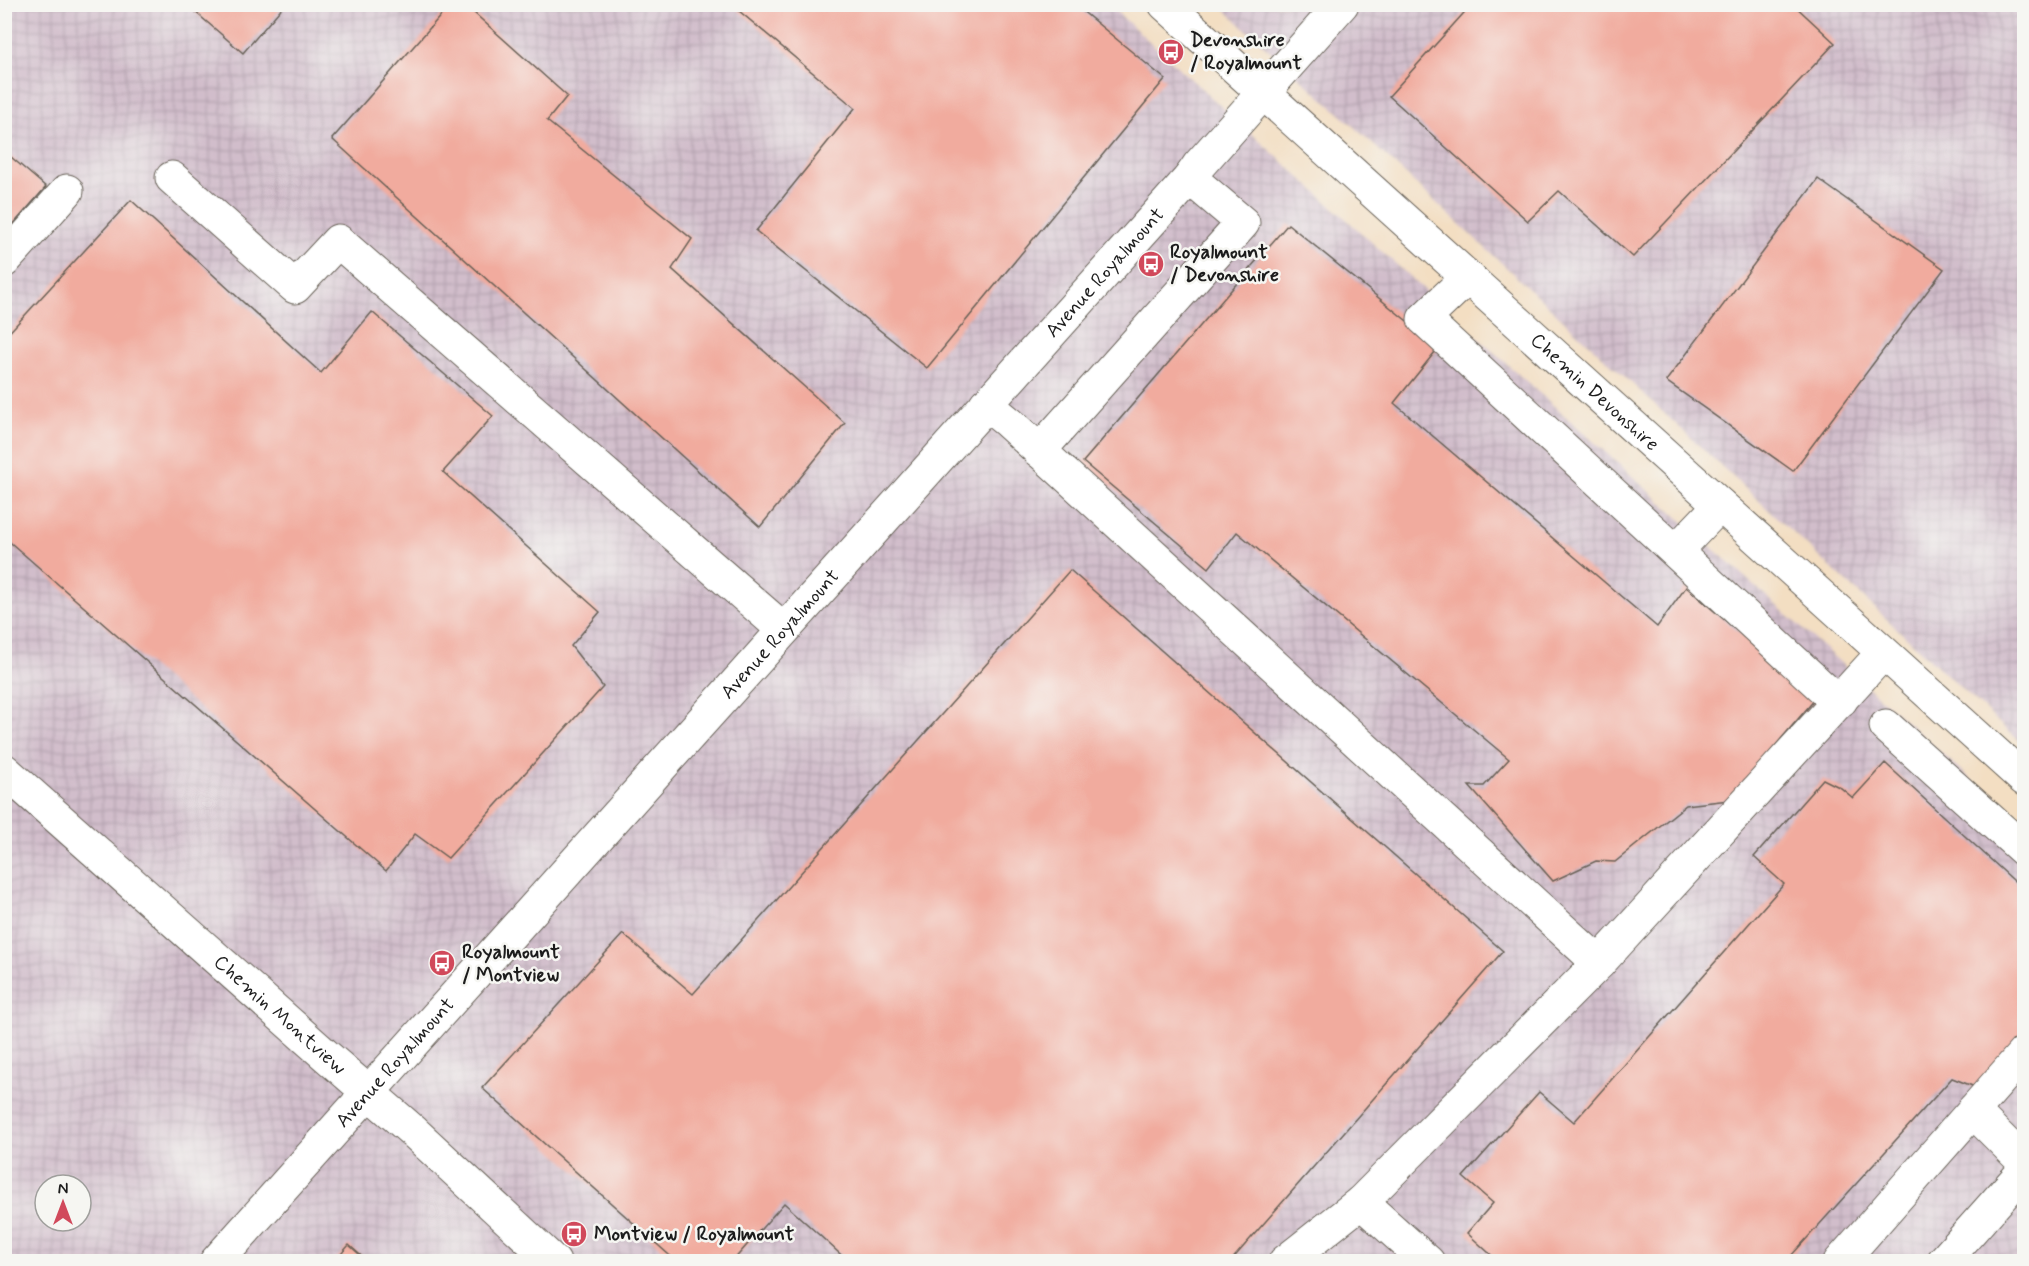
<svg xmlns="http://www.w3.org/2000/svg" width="2029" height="1266" font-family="Mynerve,sans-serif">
  <defs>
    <pattern id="industrial-grid" width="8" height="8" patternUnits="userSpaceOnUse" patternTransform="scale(1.5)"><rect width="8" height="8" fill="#d1bdcb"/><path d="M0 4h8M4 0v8" fill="none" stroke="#b3a2ae"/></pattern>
  </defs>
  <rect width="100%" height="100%" fill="#f6f6f2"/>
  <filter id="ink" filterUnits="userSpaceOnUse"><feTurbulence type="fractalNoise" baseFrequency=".0167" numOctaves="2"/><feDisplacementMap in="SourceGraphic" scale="12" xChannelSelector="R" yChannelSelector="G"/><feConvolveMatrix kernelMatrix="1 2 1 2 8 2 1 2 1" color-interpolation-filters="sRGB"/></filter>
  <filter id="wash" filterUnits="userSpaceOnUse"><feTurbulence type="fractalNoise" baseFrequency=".008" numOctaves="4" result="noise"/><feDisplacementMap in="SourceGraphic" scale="24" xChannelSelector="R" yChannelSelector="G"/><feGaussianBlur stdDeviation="1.35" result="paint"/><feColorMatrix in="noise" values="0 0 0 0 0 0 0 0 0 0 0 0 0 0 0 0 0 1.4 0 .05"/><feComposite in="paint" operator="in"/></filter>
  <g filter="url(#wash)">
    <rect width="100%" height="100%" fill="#f3dec2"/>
    <g fill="url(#industrial-grid)" fill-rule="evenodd">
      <path d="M5 5H1109L1459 321 2024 827V1261L5 1262ZM45 1185H81V1221H45Z"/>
      <path d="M1219 5H2024V746L1350 123Z"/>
    </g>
    <g id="blocks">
      <g fill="#f1ab9e">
        <path d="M186 4H285L243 53Z"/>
        <path d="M451 4H464L567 96 547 121 692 239 672 269 845 423 760 527 332 139Z"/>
        <path d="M1472 4H1793L1835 43 1633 257 1559 191 1528 221 1389 96Z"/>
        <path d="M732 5H1075L1165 79 927 368 756 231 855 108Z"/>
        <path d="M4 151 46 187 4 235Z"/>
        <path d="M1818 179 1944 269 1793 471 1666 381Z"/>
        <path d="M131 200 321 373 372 312 493 416 443 472 600 612 571 646 603 687 448 858 415 834 386 871 4 537V338Z"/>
        <path d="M1288 224 1439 347 1394 403 1657 627 1686 587 1816 698 1729 800 1686 805 1615 862 1596 861 1553 881 1469 786H1484L1509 759 1237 532 1209 568 1083 462Z"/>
        <path d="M1070 570 1503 951 1230 1262H849L784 1203 732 1262H677L482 1088 623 934 693 994Z"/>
        <path d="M1885 763 2024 890V1034L1975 1087 1952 1078 1789 1258 1791 1262H1499L1467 1233 1493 1203 1463 1177 1539 1092 1574 1122 1784 884 1754 857 1823 779 1841 788 1853 798Z"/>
        <path d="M349 1245 368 1262H334Z"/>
      </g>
    </g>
  </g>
  <g filter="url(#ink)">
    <use href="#blocks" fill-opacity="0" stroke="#676056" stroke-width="1.5"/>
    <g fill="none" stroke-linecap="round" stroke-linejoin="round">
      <defs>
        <g id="minor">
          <path id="s1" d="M1165 4C1452 262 1737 522 2024 779"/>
          <path d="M172 178 295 287 338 241 783 629"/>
          <path d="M4 261 67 191"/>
          <path d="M1468 277 1424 319 1838 702 1841 700"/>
          <path d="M986 404 1008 422 1599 963"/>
          <path d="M1039 451 1243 223 1190 178"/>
          <path d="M1676 551 1720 505"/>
          <path d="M1886 726 2024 850"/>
          <path id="s2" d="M4 770 323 1053 414 1132 554 1262"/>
          <path d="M1973 1111 2024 1162"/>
          <path id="s3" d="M216 1262 1190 178 1199 165 1342 4"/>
          <path d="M1285 1262 1361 1202"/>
          <path d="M1428 1262 1361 1202 1599 963 1883 653"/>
          <path d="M1840 1262 2024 1053"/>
          <path d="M1943 1262 2024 1171"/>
        </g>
      </defs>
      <use href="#minor" stroke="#676056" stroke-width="35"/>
      <use href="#minor" stroke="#fff" stroke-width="33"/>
    </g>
  </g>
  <defs>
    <symbol id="bus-disc" viewBox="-11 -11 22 22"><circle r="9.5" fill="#d1495b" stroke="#f6f6f2"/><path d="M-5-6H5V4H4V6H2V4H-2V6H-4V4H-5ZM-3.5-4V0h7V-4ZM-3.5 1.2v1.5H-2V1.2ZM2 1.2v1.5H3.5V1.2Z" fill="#fff"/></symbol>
  </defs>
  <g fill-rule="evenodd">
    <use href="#bus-disc" x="1156" y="37" width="30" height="30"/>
    <use href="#bus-disc" x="1136" y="249" width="30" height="30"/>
    <use href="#bus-disc" x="427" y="948" width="30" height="30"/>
    <use href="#bus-disc" x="559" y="1219" width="30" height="30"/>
  </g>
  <g text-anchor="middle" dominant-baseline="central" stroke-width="5" stroke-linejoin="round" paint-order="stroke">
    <g font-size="20" font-weight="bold" fill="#1c1c1c" stroke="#f6f6f2" text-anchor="start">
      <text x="1190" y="40">Devonshire<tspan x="1190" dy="23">/ Royalmount</tspan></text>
      <text x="1170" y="252">Royalmount<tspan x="1170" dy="23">/ Devonshire</tspan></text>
      <text x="462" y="952">Royalmount<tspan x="462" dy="23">/ Montview</tspan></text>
      <text x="594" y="1234">Montview / Royalmount</text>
    </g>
    <g font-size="20" fill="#1c1c1c" stroke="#f6f6f2">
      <text stroke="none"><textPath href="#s3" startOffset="1330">Avenue Royalmount</textPath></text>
      <text stroke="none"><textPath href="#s1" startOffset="579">Chemin Devonshire</textPath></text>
      <text stroke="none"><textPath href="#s3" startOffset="844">Avenue Royalmount</textPath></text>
      <text stroke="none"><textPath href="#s2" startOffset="369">Chemin Montview</textPath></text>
      <text stroke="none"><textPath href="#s3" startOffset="268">Avenue Royalmount</textPath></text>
    </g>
  </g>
  <rect width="2029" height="1266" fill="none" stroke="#f6f6f2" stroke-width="24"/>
  <g transform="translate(63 1203)"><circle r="28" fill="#f6f6f2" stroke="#9f9f9c" stroke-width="1.5"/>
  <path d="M0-4.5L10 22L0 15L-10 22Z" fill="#d1495b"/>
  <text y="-9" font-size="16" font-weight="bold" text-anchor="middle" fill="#1c1c1c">N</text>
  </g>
</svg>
